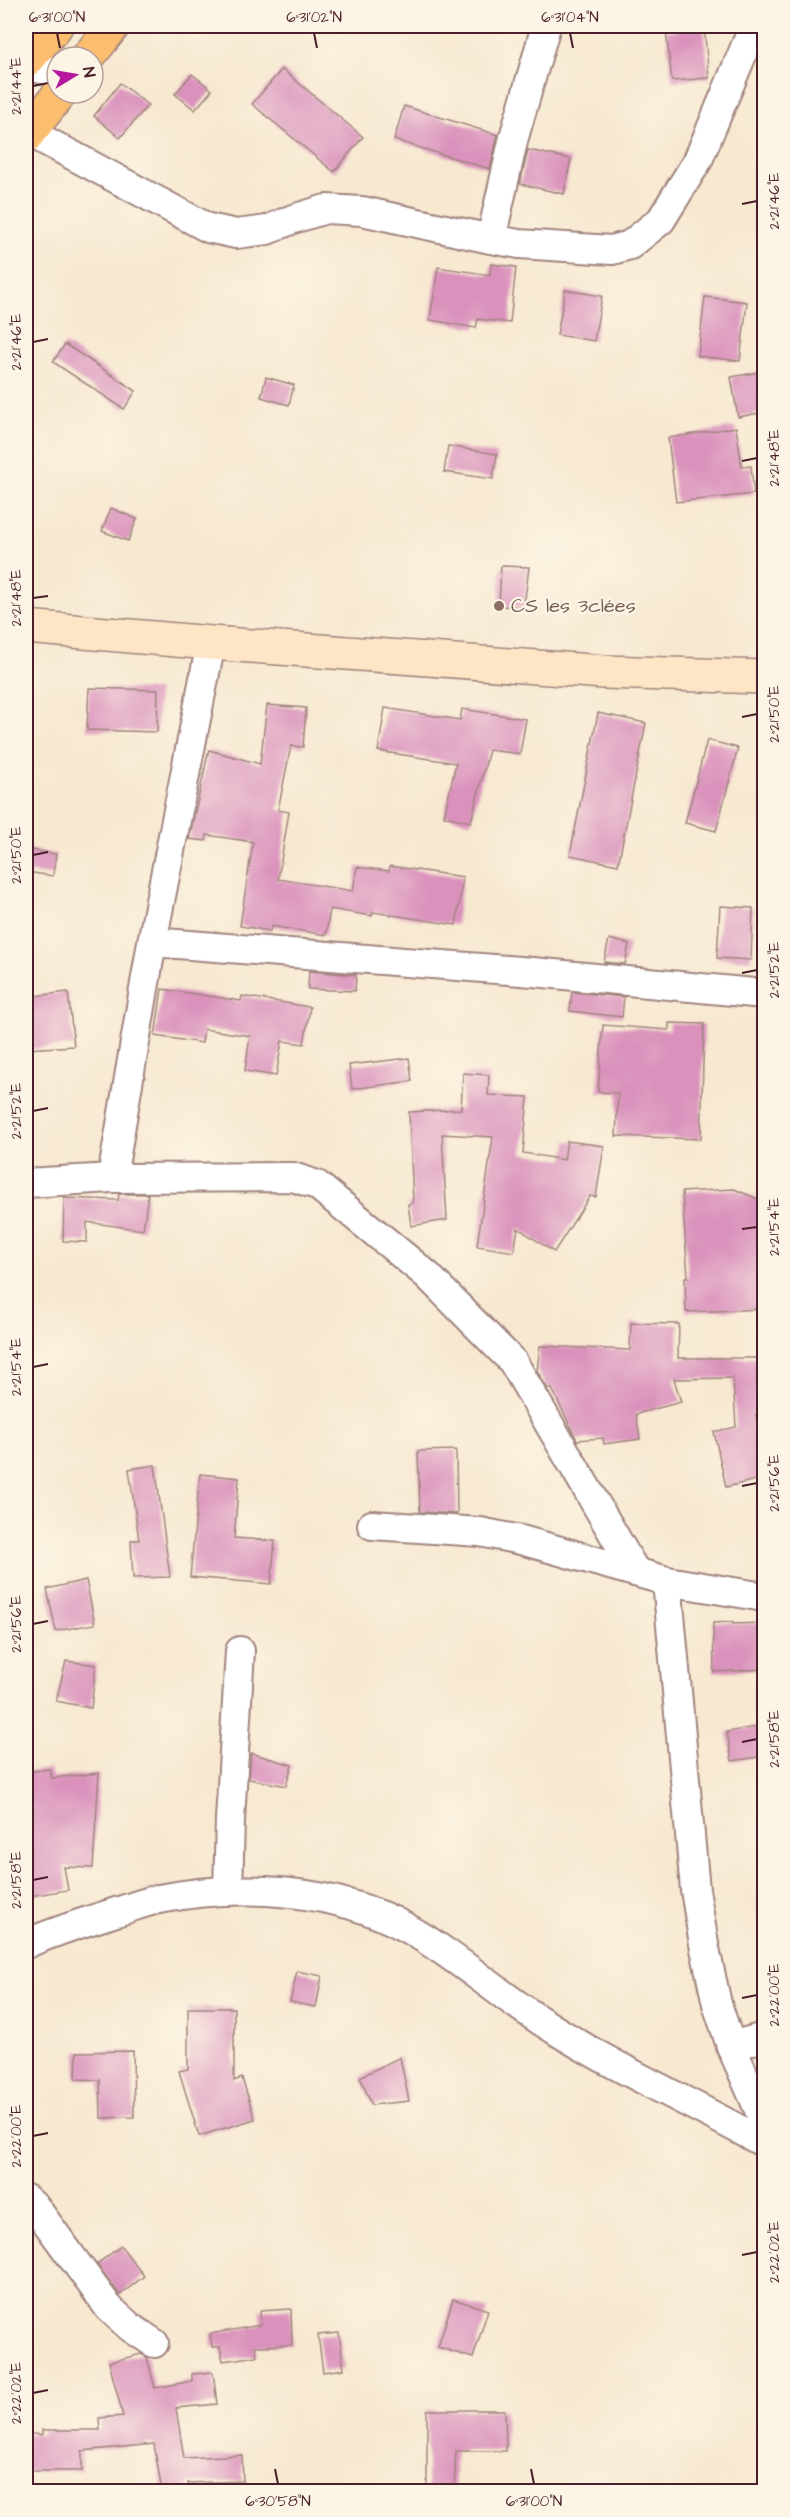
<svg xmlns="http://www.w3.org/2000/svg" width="790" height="2517" font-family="'Architects Daughter',sans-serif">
  <rect width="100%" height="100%" fill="#fcf5e5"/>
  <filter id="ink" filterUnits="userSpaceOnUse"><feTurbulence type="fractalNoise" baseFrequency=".0167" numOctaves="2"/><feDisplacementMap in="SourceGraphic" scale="12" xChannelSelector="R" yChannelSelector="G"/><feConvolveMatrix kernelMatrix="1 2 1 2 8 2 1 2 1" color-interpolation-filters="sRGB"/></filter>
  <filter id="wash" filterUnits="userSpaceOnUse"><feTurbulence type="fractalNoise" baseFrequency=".008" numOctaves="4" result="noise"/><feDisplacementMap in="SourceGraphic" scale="24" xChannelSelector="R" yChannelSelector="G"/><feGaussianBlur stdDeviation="1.35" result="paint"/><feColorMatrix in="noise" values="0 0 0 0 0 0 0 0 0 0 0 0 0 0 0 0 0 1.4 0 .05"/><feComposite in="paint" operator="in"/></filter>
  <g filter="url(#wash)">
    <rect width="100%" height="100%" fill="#f7e8d0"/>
    <g id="blocks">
      <g fill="#da92bc">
        <path d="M704 27 709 78 672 81 666 31Z"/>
        <path d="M282 69 363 137 334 172 252 104Z"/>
        <path d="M192 74 212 90 195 110 175 94Z"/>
        <path d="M120 83 148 105 120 138 94 116Z"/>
        <path d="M404 106 498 135 490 169 394 140Z"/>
        <path d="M528 150 571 159 564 194 520 184Z"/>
        <path d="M491 264 516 267 510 323 478 319 476 328 430 320 438 267 490 275Z"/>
        <path d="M565 290 602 296 594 341 557 335Z"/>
        <path d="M705 297 747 302 740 361 698 356Z"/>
        <path d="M65 344 136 391 124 409 53 362Z"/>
        <path d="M765 371V412L738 417 731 377Z"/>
        <path d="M266 377 294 385 289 405 261 397Z"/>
        <path d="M736 427 742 467 751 466 754 494 676 502 668 438Z"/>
        <path d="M448 446 497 454 493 479 444 472Z"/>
        <path d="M111 508 137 519 128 541 102 531Z"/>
        <path d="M501 566 529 567 524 607 499 606Z"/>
        <path d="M89 688 158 690 157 732 87 730Z"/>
        <path d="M267 705 306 708 303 747 291 746 278 810 289 812 278 879 353 891 357 867 389 871 390 866 463 877 456 925 373 912 372 916 330 909 326 935 271 926 270 931 240 926 253 842 207 835 206 841 189 839 209 750 260 764Z"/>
        <path d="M385 708 460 720 462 709 526 719 520 754 489 750 471 822 444 816 456 763 378 751Z"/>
        <path d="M598 713 646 723 618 865 570 855Z"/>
        <path d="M707 740 738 748 716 831 685 823Z"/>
        <path d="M26 849 56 854 53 876 26 872Z"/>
        <path d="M720 906 753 908 751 960 717 958Z"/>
        <path d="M609 939 629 944 625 964 604 962Z"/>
        <path d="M309 971 356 975 355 991 308 989Z"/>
        <path d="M162 989 241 1001 242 996 310 1007 304 1044 282 1041 276 1076 245 1071 250 1036 204 1029 202 1043 155 1036Z"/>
        <path d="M68 992 74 1046 26 1049V997Z"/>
        <path d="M572 992 624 997 622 1017 570 1011Z"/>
        <path d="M669 1023 704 1024 701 1139 616 1136 618 1093 598 1092 603 1025 669 1030Z"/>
        <path d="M409 1058 412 1081 352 1089 349 1065Z"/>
        <path d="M463 1073 489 1075 488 1095 528 1097 523 1153 564 1160 567 1141 604 1146 596 1197 590 1196 554 1252 518 1228 514 1252 477 1246 493 1137 442 1134 447 1220 411 1226 408 1204 413 1203 409 1112 461 1109Z"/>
        <path d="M734 1189 765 1202V1309L686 1312 685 1277H688L682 1192Z"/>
        <path d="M119 1194H148L143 1230 87 1222V1242L63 1241 64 1198 118 1200Z"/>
        <path d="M631 1323 679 1324 678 1358H758L757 1383H765V1414L756 1415 765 1452V1478L726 1487 714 1432 736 1427 733 1378 674 1379 681 1402 636 1414 640 1439 604 1444 603 1438 577 1440 552 1389 547 1388 537 1371 540 1346 630 1350Z"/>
        <path d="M456 1450 457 1514 420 1512 418 1451Z"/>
        <path d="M155 1465 170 1577 133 1578 131 1540H139L129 1469Z"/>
        <path d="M200 1474 239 1478 234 1538 275 1541 271 1584 190 1577Z"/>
        <path d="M86 1580 95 1624 56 1631 47 1589Z"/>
        <path d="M733 1622V1624L763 1623 765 1669 714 1672 713 1623Z"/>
        <path d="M66 1661 96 1665 91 1708 56 1701Z"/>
        <path d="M761 1726 765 1756 732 1761 727 1732Z"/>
        <path d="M251 1753 292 1765 286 1786 249 1779Z"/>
        <path d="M50 1769 52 1778 99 1773 93 1868 64 1867 68 1890 30 1896 26 1866V1772Z"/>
        <path d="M297 1971 322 1976 316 2007 290 2002Z"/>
        <path d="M188 2008H234V2081L242 2078 255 2119 199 2136 179 2071 188 2069Z"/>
        <path d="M133 2051 134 2117 101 2118 100 2080 76 2079 77 2052Z"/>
        <path d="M400 2057 409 2101 372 2105 360 2077Z"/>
        <path d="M121 2246 144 2276 120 2295 97 2264Z"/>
        <path d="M453 2299 488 2310 473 2358 438 2347Z"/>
        <path d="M291 2309 292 2345 255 2346 257 2356 223 2361 220 2347H212L210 2334 261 2325 260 2311Z"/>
        <path d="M339 2333 344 2369 323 2372 318 2335Z"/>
        <path d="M141 2354 147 2357 155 2388 192 2381V2374L213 2372 217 2404 176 2408 184 2458 242 2455 243 2481 188 2483 189 2492H162L154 2444 82 2451V2471H26V2433L42 2435V2430H100L99 2418 123 2416 109 2362Z"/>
        <path d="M427 2410H505L506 2451H456L454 2492H427Z"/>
      </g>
    </g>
  </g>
  <g filter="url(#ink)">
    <use href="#blocks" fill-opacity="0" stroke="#a0847e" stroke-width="1.5"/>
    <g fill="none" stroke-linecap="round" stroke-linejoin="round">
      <defs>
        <g id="street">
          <path d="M546 26 514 137 491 239 519 244 612 250 630 245 661 220 698 160 754 26"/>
          <path d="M26 66 57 72"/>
          <path d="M29 132 208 228 236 234 267 230 293 219 326 209 362 211 491 239"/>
          <path d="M152 942 533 972 764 994"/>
          <path d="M112 1178 293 1177 317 1185 427 1275 513 1362 635 1571"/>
          <path d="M26 1183 112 1178 152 942 211 643"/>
          <path d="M372 1525 480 1532 521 1540 667 1581 764 1597"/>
          <path d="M667 1581 695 1890 704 1944 717 2004 731 2046 764 2121"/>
          <path d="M228 1891 230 1820 240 1651"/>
          <path d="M26 1944C55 1931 85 1922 116 1912 130 1908 144 1902 159 1899 239 1883 335 1888 407 1928 457 1956 500 1996 549 2026 618 2070 693 2103 764 2143"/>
          <path d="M731 2046 764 2037"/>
          <path d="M26 2199 36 2208 109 2308 130 2327 154 2343"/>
        </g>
        <path id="secondary" d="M26 627 211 643 604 672 764 677"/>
        <g id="highway">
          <path d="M88 57 113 26"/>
          <path d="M26 61 56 26"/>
          <path d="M26 136 60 93"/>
        </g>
      </defs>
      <use href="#street" stroke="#a0847e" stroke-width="32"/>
      <use href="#secondary" stroke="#a0847e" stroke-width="36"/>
      <use href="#highway" stroke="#a0847e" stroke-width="36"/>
      <use href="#street" stroke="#fff" stroke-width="28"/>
      <use href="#secondary" stroke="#fde5c5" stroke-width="33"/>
      <use href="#highway" stroke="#fabe6e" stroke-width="33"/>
    </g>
  </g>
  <path fill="none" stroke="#4a1f2b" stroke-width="2" d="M57 33 60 48M314 33 317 48M570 33 573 48M33 86 48 83M742 204 757 201M33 342 48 339M742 461 757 458M33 598 48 596M742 717 757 714M33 855 48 852M742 973 757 970M33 1111 48 1108M742 1229 757 1227M33 1367 48 1364M742 1486 757 1483M33 1624 48 1621M742 1742 757 1739M33 1880 48 1877M742 1998 757 1995M33 2136 48 2133M742 2255 757 2252M33 2393 48 2390M275 2469 278 2484M531 2469 534 2484"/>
  <circle fill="#8d6e63" stroke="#fcf5e5" stroke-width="2" cx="499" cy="606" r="6"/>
  <g text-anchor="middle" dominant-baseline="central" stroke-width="4.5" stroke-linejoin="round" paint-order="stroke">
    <g font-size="20" fill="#785e54" stroke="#fcf5e5" text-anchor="start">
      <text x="511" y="606">CS les 3clées</text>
    </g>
  </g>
  <rect width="790" height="2517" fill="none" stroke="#fcf5e5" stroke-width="66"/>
  <g transform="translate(75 75) rotate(79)"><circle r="28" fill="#fcf5e5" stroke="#b59f9b" stroke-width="1.5"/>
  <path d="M0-4.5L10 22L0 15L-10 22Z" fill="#b5179e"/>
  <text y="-9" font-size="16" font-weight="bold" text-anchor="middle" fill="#4a1f2b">N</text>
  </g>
  <rect x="33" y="33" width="724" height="2451" fill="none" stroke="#4a1f2b" stroke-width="2"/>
  <g font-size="15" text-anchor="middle" fill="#4a1f2b">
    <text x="57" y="22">6°31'00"N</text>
    <text x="314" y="22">6°31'02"N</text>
    <text x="570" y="22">6°31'04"N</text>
    <text transform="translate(16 86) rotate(-90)" y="5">2°21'44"E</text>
    <text transform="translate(774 201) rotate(-90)" y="5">2°21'46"E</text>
    <text transform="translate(16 342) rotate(-90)" y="5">2°21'46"E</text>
    <text transform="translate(774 458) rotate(-90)" y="5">2°21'48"E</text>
    <text transform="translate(16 598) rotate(-90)" y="5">2°21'48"E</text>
    <text transform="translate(774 714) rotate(-90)" y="5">2°21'50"E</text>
    <text transform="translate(16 855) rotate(-90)" y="5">2°21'50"E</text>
    <text transform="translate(774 970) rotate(-90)" y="5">2°21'52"E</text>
    <text transform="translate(16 1111) rotate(-90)" y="5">2°21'52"E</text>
    <text transform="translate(774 1227) rotate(-90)" y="5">2°21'54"E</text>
    <text transform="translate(16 1367) rotate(-90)" y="5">2°21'54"E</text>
    <text transform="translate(774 1483) rotate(-90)" y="5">2°21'56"E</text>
    <text transform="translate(16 1624) rotate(-90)" y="5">2°21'56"E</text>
    <text transform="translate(774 1739) rotate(-90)" y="5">2°21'58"E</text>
    <text transform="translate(16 1880) rotate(-90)" y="5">2°21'58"E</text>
    <text transform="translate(774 1995) rotate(-90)" y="5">2°22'00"E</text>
    <text transform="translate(16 2136) rotate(-90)" y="5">2°22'00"E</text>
    <text transform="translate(774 2252) rotate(-90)" y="5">2°22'02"E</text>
    <text transform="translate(16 2393) rotate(-90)" y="5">2°22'02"E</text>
    <text x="278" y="2506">6°30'58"N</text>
    <text x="534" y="2506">6°31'00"N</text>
  </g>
</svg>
